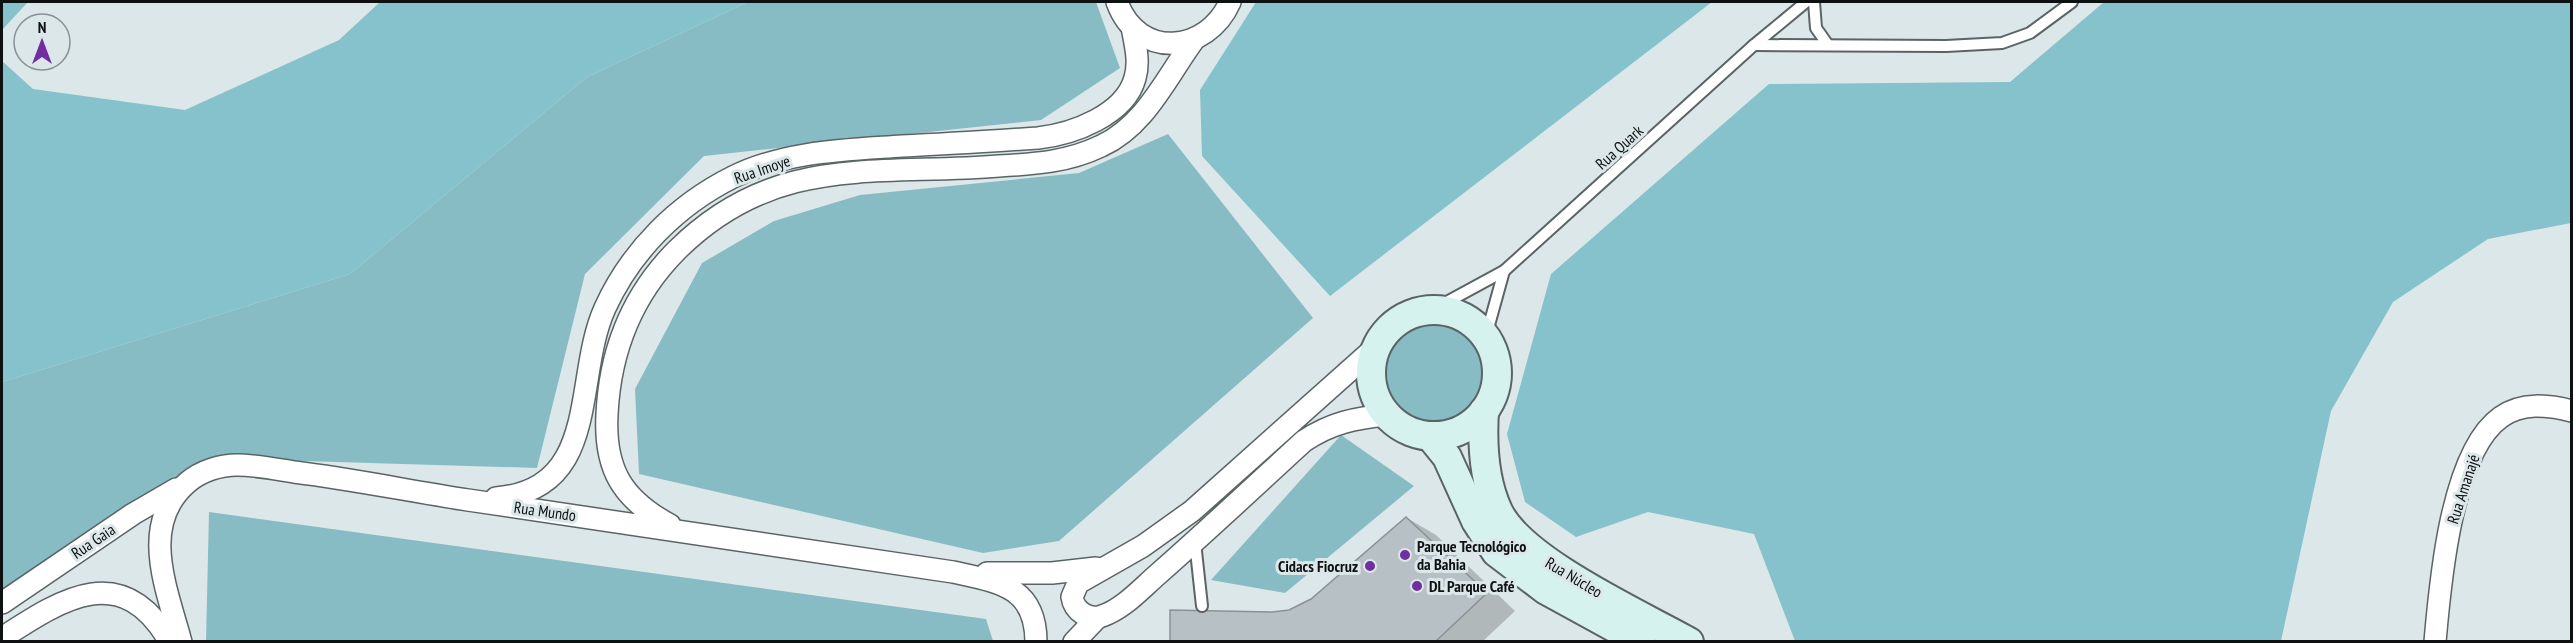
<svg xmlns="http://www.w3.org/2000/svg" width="2573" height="643" font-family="'PT Sans Narrow',sans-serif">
  <rect width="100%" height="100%" fill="#dce7e9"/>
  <g fill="#88bcc4">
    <path d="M748 2H1096L1120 68 1041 120 704 156 585 274 537 468 207 458 2 603V382L350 274 587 77Z"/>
    <path d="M1168 134 1313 318 1059 541 983 553 639 474 635 389 702 263 774 221 860 195 1079 173Z"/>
    <path d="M1427 319C1475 324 1502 362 1471 405 1464 414 1453 423 1441 424 1426 425 1407 414 1394 408L1385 389 1382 370 1396 334 1411 323Z"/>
    <path d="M1341 435 1414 486 1285 593 1211 580Z"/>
    <path d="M209 512 986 619 993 641H206Z"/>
  </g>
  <g fill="#86c2cb">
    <path d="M2 2H28L2 30Z"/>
    <path d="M380 2H748L587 77 350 274 2 382V61L33 89 185 110 339 40Z"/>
    <path d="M1256 2H1712L1330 296 1202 156 1200 90Z"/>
    <path d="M2104 2H2571V223L2488 239 2393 302 2331 411 2281 641H1795L1754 534 1648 512 1576 537 1525 502 1507 434 1551 274 1769 84 2010 82Z"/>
  </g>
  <path fill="#0003" d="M1407 518 1436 535 1515 611 1482 642H1172L1290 611 1312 601Z"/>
  <path fill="#b7c0c5" stroke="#8a9296" stroke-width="1.5" d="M1406 517 1487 593 1435 642H1170V610L1272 612 1289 610 1311 599Z"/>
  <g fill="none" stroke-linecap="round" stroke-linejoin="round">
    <defs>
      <g id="lane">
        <path d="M1814 2 1816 28 1828 45"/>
        <path d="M1754 45 1946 46 2002 43 2030 33 2072 2"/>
        <path d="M1434 309 1504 271 1754 45 1806 2"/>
        <path d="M1486 336 1504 271"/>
        <path d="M1195 542 1202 606"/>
      </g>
      <g id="street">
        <path d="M1117 2C1138 60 1207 54 1230 2"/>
        <path d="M1377 346 1192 511 1143 546 1078 583 1072 597C1074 611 1089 621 1102 616 1123 609 1141 589 1157 575 1207 531 1255 486 1304 441 1331 423 1355 418 1387 415"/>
        <path d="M496 498C602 489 573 378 605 308 631 251 677 205 733 177 785 151 846 150 902 146 947 144 993 141 1038 138 1073 134 1125 115 1135 78 1140 61 1135 44 1132 27"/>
        <path d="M670 525C622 499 604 469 607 414 610 352 632 295 677 250 775 153 874 176 999 166 1035 164 1068 162 1101 146 1145 126 1166 78 1193 41"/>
        <path d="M987 573H1052L1096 568"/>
        <path d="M2 603 133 514 176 489"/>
        <path d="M2 638C62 599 122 559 170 642"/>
        <path d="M181 642C167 589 138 524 188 482 201 471 220 465 237 465 256 465 275 469 294 472 352 479 409 491 468 500 629 525 791 547 953 572 998 582 1036 586 1036 642"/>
        <path d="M1074 642 1097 618"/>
        <path d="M2435 642C2440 584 2451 452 2501 417 2522 402 2548 405 2572 411"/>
      </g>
      <g id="secondary">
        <circle cx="1434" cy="373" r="63"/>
        <path d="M1484 411C1482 443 1484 481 1498 511 1522 561 1639 614 1689 642"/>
        <path d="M1430 436 1447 457 1476 521 1496 552 1546 590 1641 642"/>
      </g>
    </defs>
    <use href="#lane" stroke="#5b6465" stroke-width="14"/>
    <use href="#street" stroke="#5b6465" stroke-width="24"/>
    <use href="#secondary" stroke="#5b6465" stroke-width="32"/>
    <use href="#lane" stroke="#fff" stroke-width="10"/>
    <use href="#street" stroke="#fff" stroke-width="21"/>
    <use href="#secondary" stroke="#d6f2ef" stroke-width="28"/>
  </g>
  <g fill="#702ea2" stroke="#dce7e9" stroke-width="2">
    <circle cx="1405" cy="555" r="6"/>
    <circle cx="1370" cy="566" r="6"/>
    <circle cx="1417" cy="586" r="6"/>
  </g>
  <g text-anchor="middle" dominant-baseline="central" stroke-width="6" stroke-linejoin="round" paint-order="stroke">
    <g font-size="16" fill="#0d1111" stroke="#dce7e9">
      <text transform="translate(1619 147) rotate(-42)">Rua Quark</text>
      <text transform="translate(762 169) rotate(-19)">Rua Imoye</text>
      <text transform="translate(2463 489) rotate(-72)">Rua Amanajé</text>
      <text transform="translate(545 511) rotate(8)">Rua Mundo</text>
      <text transform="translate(93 541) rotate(-34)">Rua Gaia</text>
      <text transform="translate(1574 577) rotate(31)">Rua Núcleo</text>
    </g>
    <g font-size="16" font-weight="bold" fill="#0d1111" stroke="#dce7e9" text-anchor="start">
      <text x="1417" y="546">Parque Tecnológico<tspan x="1417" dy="18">da Bahia</tspan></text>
      <text x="1358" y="566" text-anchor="end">Cidacs Fiocruz</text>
      <text x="1429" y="586">DL Parque Café</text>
    </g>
  </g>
  <rect width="2573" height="643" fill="none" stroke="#0d1111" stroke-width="6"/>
  <g transform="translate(42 42)"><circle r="28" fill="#dce7e9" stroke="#899193" stroke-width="1.5"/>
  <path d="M0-4.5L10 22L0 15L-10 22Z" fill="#702ea2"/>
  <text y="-9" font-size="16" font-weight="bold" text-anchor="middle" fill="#0d1111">N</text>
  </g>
</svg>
